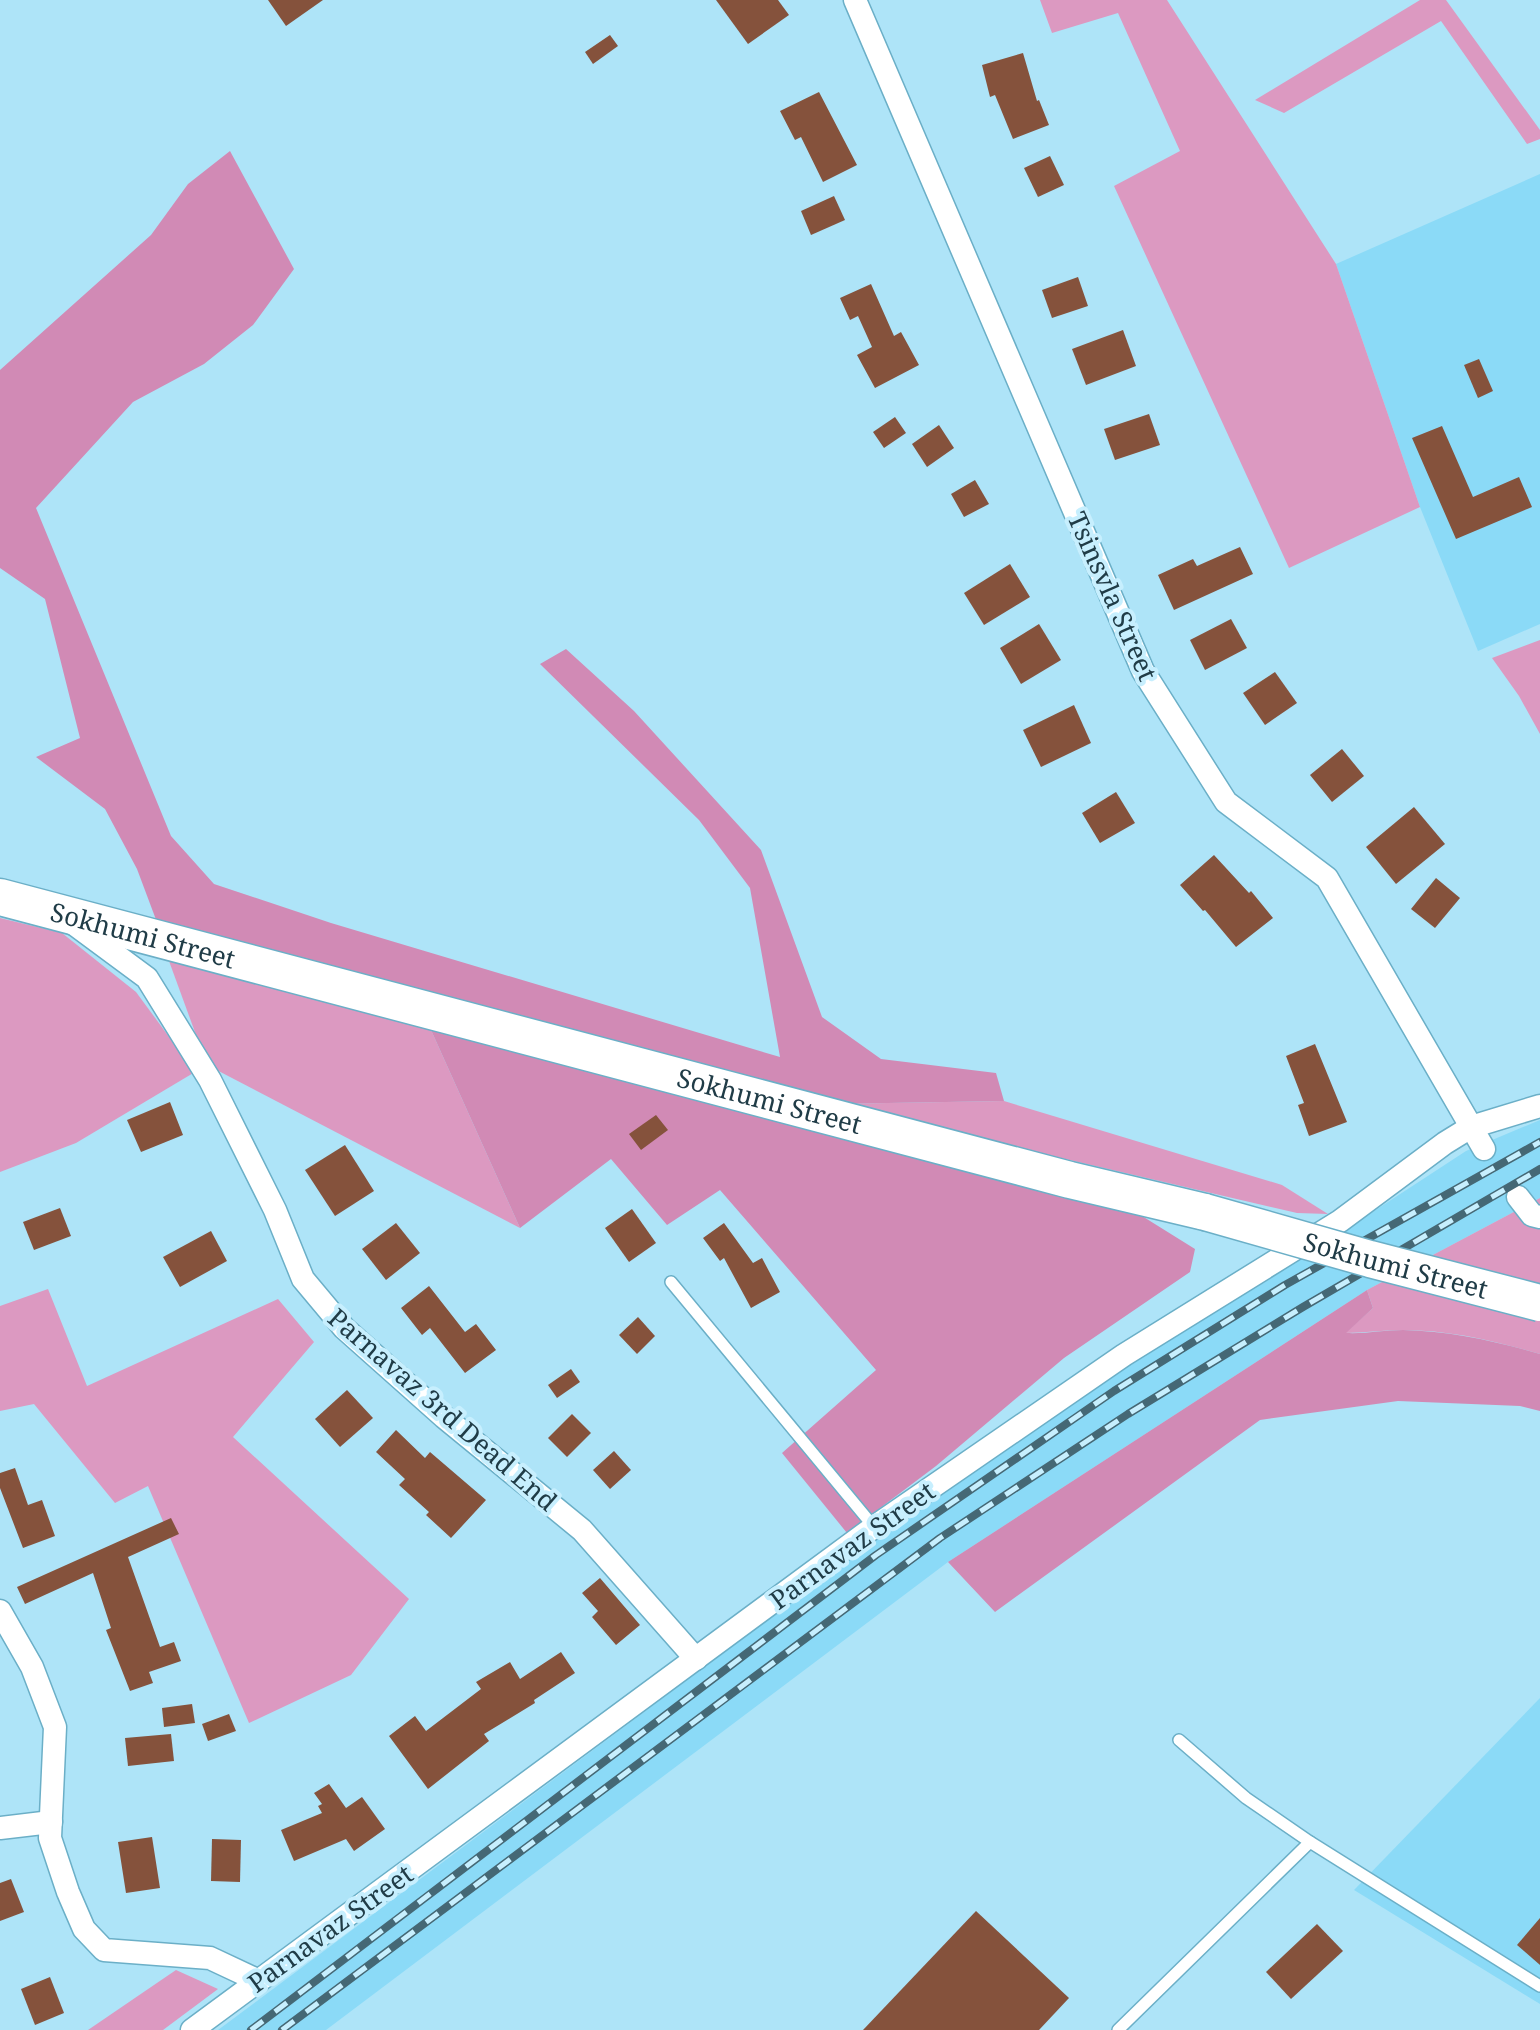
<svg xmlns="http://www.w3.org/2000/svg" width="1540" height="2030" font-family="'Noto Serif',serif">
  <rect width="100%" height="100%" fill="#aee4f8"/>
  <g fill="#8bdaf7">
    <path d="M1540 174V624L1478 651 1420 507 1336 264Z"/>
    <path d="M1540 1120V1198L1367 1290 948 1562 326 2030H218L896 1524 1134 1358 1267 1281 1466 1151Z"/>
    <path d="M1540 1698V2004L1354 1890Z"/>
  </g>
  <g fill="#dc99c1">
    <path d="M1040 0H1167L1336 264 1420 507 1289 568 1114 186 1180 151 1118 13 1052 33Z"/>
    <path d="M1420 0H1446L1540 130V139L1527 144 1441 21 1284 113 1255 100Z"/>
    <path d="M1540 640V734L1519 696 1492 658Z"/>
    <path d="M0 918 62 933 136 992 195 1072 76 1143 0 1172Z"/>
    <path d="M169 961 431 1030 520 1228 207 1065Z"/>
    <path d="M1004 1101 1282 1185 1328 1214 1297 1213 830 1104Z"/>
    <path d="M1540 1198V1354C1495 1341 1450 1330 1402 1330 1383 1330 1364 1333 1345 1333L1373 1308 1367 1290Z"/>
    <path d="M48 1289 87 1386 278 1299 314 1342 233 1437 409 1599 351 1675 249 1723 148 1486 115 1503 34 1404 0 1411V1306Z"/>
    <path d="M176 1970 218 1989 163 2030H88Z"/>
  </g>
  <g fill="#d18ab5">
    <path d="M230 151 294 269 253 325 204 364 133 402 36 508 171 836 214 884 331 923 780 1057 750 888 699 820 540 664 566 649 634 711 761 850 822 1017 881 1059 996 1073 1004 1101 830 1104 158 925 137 869 105 809 36 757 80 738 45 599 0 568V370L151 235 188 184Z"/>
    <path d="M431 1030 1142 1216 1195 1249 1190 1272 1064 1358 936 1466 847 1533 782 1453 876 1370 720 1190 667 1225 611 1159 520 1228Z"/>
    <path d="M1367 1290 1373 1308 1346 1333C1365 1334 1384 1330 1403 1330 1450 1331 1495 1341 1540 1354V1411L1520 1406 1398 1401 1260 1420 995 1612 948 1562Z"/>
  </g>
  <g fill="#85523c">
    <path d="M268 0H323L286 26Z"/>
    <path d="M716 0H778L789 15 748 44Z"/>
    <path d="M610 35 618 46 593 64 585 52Z"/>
    <path d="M1023 53 1037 101 1039 100 1049 125 1013 139 995 95 990 97 982 65Z"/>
    <path d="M819 92 857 165 823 182 801 137 795 140 780 111Z"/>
    <path d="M1050 156 1064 185 1038 197 1024 168Z"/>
    <path d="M834 196 845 220 811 235 801 211Z"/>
    <path d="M1078 277 1088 306 1052 318 1042 290Z"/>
    <path d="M871 284 894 336 901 332 919 365 875 388 857 355 872 347 858 316 850 320 840 298Z"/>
    <path d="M1123 330 1136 366 1086 385 1072 349Z"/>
    <path d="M1479 359 1493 391 1478 398 1464 365Z"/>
    <path d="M1149 414 1160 445 1115 460 1104 429Z"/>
    <path d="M895 417 906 433 884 448 873 432Z"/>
    <path d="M939 425 954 448 927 467 912 444Z"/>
    <path d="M1442 426 1473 497 1519 477 1532 507 1456 539 1412 438Z"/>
    <path d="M975 480 989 504 964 517 951 494Z"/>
    <path d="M1240 547 1253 574 1174 610 1158 575 1193 559 1197 566Z"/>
    <path d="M1010 564 1030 597 984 625 964 593Z"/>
    <path d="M1231 619 1247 648 1205 670 1190 640Z"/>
    <path d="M1039 624 1061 660 1021 684 1000 648Z"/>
    <path d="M1275 672 1297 703 1265 725 1243 693Z"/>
    <path d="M1074 705 1091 743 1041 767 1023 730Z"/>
    <path d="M1342 749 1364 776 1332 802 1310 775Z"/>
    <path d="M1116 792 1135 823 1100 843 1082 813Z"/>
    <path d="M1414 807 1445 844 1396 884 1366 847Z"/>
    <path d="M1214 855 1249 893 1251 891 1273 918 1236 947 1205 910 1203 911 1180 885Z"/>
    <path d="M1436 878 1460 898 1435 928 1411 909Z"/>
    <path d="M1315 1044 1347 1122 1309 1136 1298 1105 1304 1103 1286 1056Z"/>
    <path d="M170 1102 183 1135 141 1152 127 1120Z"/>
    <path d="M656 1115 668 1130 641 1150 629 1134Z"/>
    <path d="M345 1145 374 1191 335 1216 305 1170Z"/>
    <path d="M60 1208 71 1236 34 1250 23 1222Z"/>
    <path d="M632 1209 656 1243 629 1262 605 1228Z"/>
    <path d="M396 1223 420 1253 386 1280 362 1249Z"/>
    <path d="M724 1223 753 1263 762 1258 780 1292 751 1308 724 1258 720 1261 703 1238Z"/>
    <path d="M211 1231 227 1261 180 1287 163 1257Z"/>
    <path d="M429 1286 465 1332 476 1324 496 1350 465 1373 430 1328 422 1335 401 1308Z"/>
    <path d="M638 1317 655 1336 637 1354 619 1335Z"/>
    <path d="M571 1369 580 1382 557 1398 548 1385Z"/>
    <path d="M347 1390 373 1418 340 1447 315 1419Z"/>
    <path d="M572 1414 591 1433 567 1457 548 1438Z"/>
    <path d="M396 1430 425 1458 430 1452 486 1500 451 1538 426 1515 429 1512 399 1485 405 1479 376 1452Z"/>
    <path d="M614 1451 631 1470 610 1489 593 1470Z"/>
    <path d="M15 1468 28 1505 42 1500 55 1536 23 1548 0 1488V1473Z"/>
    <path d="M171 1518 179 1534 128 1557 160 1647 174 1642 181 1661 149 1672 153 1683 130 1691 106 1630 111 1628 93 1573 25 1604 17 1587Z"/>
    <path d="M600 1578 640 1625 616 1645 592 1617 598 1611 582 1593Z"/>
    <path d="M561 1652 575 1673 534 1700 535 1703 484 1734 489 1741 428 1789 389 1736 415 1716 426 1731 481 1689 476 1682 510 1662 520 1679Z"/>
    <path d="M192 1704 195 1723 164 1727 162 1708Z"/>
    <path d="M229 1714 236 1731 208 1741 202 1724Z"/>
    <path d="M171 1734 174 1761 128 1766 125 1738Z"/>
    <path d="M329 1784 346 1808 362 1797 385 1829 354 1851 346 1839 294 1861 281 1830 322 1813 318 1806 322 1804 314 1793Z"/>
    <path d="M152 1837 160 1888 126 1893 118 1842Z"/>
    <path d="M212 1839 241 1840 240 1882 211 1881Z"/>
    <path d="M11 1879 24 1912 0 1921V1883Z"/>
    <path d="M976 1911 1069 1998 1039 2030H863Z"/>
    <path d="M1540 1918V1965L1517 1945Z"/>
    <path d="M1317 1924 1343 1951 1291 1999 1266 1972Z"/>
    <path d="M50 1977 64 2013 35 2025 21 1989Z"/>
  </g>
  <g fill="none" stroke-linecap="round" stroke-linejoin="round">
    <defs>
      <g id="service">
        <path d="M671 1282 874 1527"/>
        <path d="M1179 1740 1246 1798 1310 1842 1540 1986"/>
        <path d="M1118 2030 1310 1842"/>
      </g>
      <g id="minor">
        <path d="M855 0 1143 671 1226 802 1327 878 1484 1149"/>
        <path d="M74 924 147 978 210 1080 275 1210 303 1279 344 1328 444 1417 582 1530 696 1659"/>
        <path d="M1518 1197 1532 1215 1540 1217"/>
        <path d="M0 1611 32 1667 55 1727 50 1838 68 1892 84 1929 104 1950 210 1958 259 1981"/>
        <path d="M0 1828 51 1822"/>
        <path d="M192 2030 874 1527 1124 1355 1340 1221 1445 1143 1471 1127 1540 1106"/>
      </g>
      <g id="trunk">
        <path id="s1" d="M0 897 1070 1180 1205 1212"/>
      </g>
    </defs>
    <use href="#service" stroke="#6bafc7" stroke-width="14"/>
    <use href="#minor" stroke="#6bafc7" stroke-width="25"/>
    <use href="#trunk" stroke="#6bafc7" stroke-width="39"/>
    <use href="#service" stroke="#fff" stroke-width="11"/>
    <use href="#minor" stroke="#fff" stroke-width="22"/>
    <use href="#trunk" stroke="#fff" stroke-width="36"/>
    <defs>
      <g id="rail">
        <path d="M251 2030 876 1555 1114 1391 1285 1285 1540 1142"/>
        <path d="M282 2030 940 1538 1128 1414 1303 1307 1540 1169"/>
      </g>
    </defs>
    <use href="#rail" stroke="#456875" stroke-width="8"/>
    <use href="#rail" stroke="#c7effe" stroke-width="5" stroke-dasharray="15" stroke-linecap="butt"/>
    <defs>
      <g id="trunk-bridge">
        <path id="s2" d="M1205 1212 1370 1259 1540 1303"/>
      </g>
    </defs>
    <use href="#trunk-bridge" stroke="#6bafc7" stroke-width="39" stroke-linecap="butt"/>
    <use href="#trunk-bridge" stroke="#fff" stroke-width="36"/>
  </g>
  <g text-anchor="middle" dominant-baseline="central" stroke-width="8" stroke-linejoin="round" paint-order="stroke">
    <g font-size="26" fill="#203c47" stroke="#c7effe">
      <text transform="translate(1113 596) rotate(66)">Tsinsvla Street</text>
      <text stroke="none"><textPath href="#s1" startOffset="148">Sokhumi Street</textPath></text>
      <text stroke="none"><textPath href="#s1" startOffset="796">Sokhumi Street</textPath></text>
      <text stroke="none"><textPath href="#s2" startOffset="198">Sokhumi Street</textPath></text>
      <text transform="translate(443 1409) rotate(41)">Parnavaz 3rd Dead End</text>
      <text transform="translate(852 1545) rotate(-36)">Parnavaz Street</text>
      <text transform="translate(330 1928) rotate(-36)">Parnavaz Street</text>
    </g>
  </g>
</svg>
